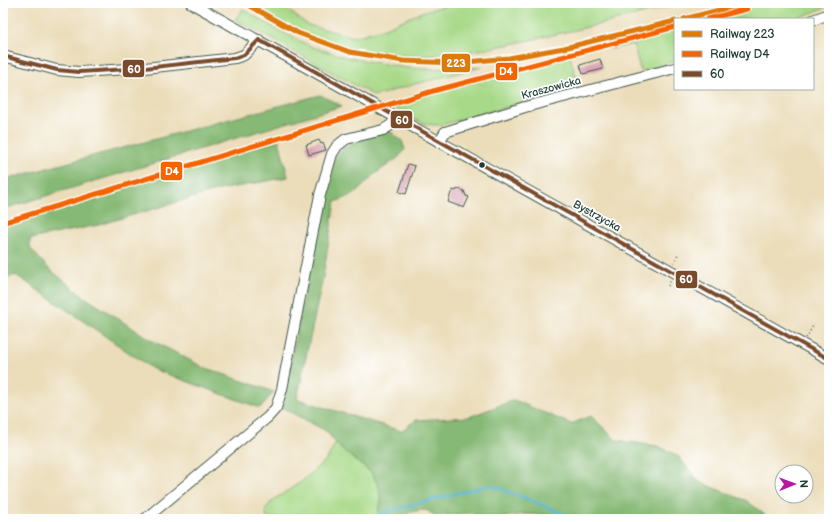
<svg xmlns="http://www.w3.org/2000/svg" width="832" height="522" font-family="'Balsamiq Sans',sans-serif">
  <rect width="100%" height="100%" fill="#fff"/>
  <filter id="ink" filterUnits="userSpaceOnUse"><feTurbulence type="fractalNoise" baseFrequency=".025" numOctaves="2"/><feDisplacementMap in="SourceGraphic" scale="8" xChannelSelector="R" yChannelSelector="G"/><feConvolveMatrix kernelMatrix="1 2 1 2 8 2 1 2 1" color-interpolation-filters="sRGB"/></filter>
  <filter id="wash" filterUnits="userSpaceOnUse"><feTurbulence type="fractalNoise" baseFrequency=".012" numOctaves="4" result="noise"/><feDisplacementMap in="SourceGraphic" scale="16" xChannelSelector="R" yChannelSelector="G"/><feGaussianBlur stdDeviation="0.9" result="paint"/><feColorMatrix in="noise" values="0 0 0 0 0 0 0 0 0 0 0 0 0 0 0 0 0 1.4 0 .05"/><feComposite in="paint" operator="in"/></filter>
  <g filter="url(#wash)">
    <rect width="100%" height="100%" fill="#ebddba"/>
    <g fill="#a8d988" stroke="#648b5e">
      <path d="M249 3H278L308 25 354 37 385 28 424 11 458 3H682C636 16 590 27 543 37 503 46 462 55 420 56 373 57 324 46 283 24 271 17 260 12 249 3Z"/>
      <path d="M763 3H829V6L795 19H705Z"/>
      <path d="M243 9 278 30 312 47 350 58 407 68 432 69 482 67 415 84 375 96 235 19Z"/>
      <path d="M675 26V61L641 72 633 44 611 49V43Z"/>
      <path d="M570 56 579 87 441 125C418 126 409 116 390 105Z"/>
      <path d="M336 442 353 459 372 473 379 487 381 502 378 511 382 518H267L265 510 272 501 301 482 327 459Z"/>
    </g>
    <g fill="#86b974" stroke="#527b54">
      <path d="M320 95 342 106 3 209V180Z"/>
      <path d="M390 131 402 141 405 149 399 157 375 174 355 194 335 202 323 277 297 399 401 431 416 420 469 417 514 400 571 424 591 416 616 440 657 446 677 455 699 482 747 501 770 519H555L546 515 523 514 501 518 484 517 469 513 436 516 426 510 415 511 391 519 382 518 378 511 381 502 379 487 372 473 341 449 326 431 279 406 284 402 293 350 328 176C330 170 332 164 335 158 345 140 371 136 390 131Z"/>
      <path d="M279 140 288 177 219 190 98 225 30 239V248L48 268 83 296 151 340 203 367 274 392 260 408 153 369 16 275 3 279V224Z"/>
    </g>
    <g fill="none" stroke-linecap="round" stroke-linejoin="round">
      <path stroke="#56b4d4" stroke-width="2.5" d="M370 519 389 511 490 485 535 502 575 519"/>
    </g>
    <g id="blocks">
      <g fill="#d79cae">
        <path d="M600 59 603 69 583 74 580 65Z"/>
        <path d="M319 140 321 144 323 143 326 150 309 155 306 145Z"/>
        <path d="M408 164 415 166 406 194 399 192Z"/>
        <path d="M459 189 464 191 466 196 469 197 464 208 448 202 452 190 454 191Z"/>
      </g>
    </g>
  </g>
  <g filter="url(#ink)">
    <use href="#blocks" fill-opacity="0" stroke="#3e5548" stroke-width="1"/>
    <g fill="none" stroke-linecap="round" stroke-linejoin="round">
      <defs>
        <g id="minor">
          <path d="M191 3 829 359"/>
          <path d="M813 20 829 14"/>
          <path d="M3 56 57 70 79 72 145 68 235 58 244 55 259 40"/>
          <path d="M439 142 445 132 525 107 675 68"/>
          <path d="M145 519 268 417 276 408 282 389 320 195 332 154 337 146 346 139 383 130 391 125 397 117"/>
        </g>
      </defs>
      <use href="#minor" stroke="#3e5548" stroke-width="12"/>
      <g stroke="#3e5548" stroke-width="1.5" stroke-dasharray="1 3" stroke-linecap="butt">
        <path d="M674 263 678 254"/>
        <path d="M668 286 671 280"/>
        <path d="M806 338 814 324"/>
      </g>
      <use href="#minor" stroke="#fff" stroke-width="10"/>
      <defs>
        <g id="bus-1">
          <path d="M259 40 829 359"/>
          <path d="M3 56 57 70 79 72 145 68 235 58 244 55 259 40"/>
        </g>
      </defs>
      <use href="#bus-1" stroke="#fff" stroke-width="7"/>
      <use href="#bus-1" stroke="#7a4b2a" stroke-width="4"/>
      <defs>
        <g id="rail-1">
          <path d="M245 3 298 33 350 52 403 61 456 63 509 58 564 48 675 21"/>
          <path d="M684 19 746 3"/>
        </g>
        <g id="rail-2">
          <path d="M708 19 747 9"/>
          <path d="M5 222 433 91 675 27"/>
        </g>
      </defs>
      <use href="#rail-1" stroke="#fff" stroke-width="8"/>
      <use href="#rail-2" stroke="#fff" stroke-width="8"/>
      <use href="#rail-1" stroke="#dd7a08" stroke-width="5"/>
      <use href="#rail-2" stroke="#f46403" stroke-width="5"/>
    </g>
  </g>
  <circle fill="#1f3d34" stroke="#fff" stroke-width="1.5" cx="482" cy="165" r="3.5"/>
  <g text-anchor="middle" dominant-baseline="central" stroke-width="3.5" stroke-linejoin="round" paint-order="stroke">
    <g font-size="11" fill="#1f3d34" stroke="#fff">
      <text transform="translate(551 88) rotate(-15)">Kraszowicka</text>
      <text transform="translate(597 216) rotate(29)">Bystrzycka</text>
    </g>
  </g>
  <g stroke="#fff" stroke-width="1.5">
    <rect x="441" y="53" width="30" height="20" rx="4" fill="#dd7a08"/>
    <rect x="122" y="59" width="23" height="19" rx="4" fill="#7a4b2a"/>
    <rect x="495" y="62" width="23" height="19" rx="4" fill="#f46403"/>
    <rect x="390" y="110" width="23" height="19" rx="4" fill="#7a4b2a"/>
    <rect x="160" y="161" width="23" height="20" rx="4" fill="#f46403"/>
    <rect x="675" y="270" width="23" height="19" rx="4" fill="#7a4b2a"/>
  </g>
  <g font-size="11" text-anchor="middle" font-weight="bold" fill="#fff">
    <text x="456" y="67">223</text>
    <text x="134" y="73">60</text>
    <text x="506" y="75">D4</text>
    <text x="402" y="124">60</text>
    <text x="172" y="175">D4</text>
    <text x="686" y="283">60</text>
  </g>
  <rect width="832" height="522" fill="none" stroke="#fff" stroke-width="16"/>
  <rect x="674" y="18" width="140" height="72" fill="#ffffff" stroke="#a5b1ae"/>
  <rect x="682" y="31" width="20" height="6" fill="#dd7a08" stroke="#a5b1ae"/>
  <text x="710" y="38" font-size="12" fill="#1f3d34">Railway 223</text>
  <rect x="682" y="51" width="20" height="6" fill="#f46403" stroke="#a5b1ae"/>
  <text x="710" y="58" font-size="12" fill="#1f3d34">Railway D4</text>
  <rect x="682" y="71" width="20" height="6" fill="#7a4b2a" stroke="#a5b1ae"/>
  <text x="710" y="78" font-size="12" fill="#1f3d34">60</text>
  <g transform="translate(794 484) rotate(89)"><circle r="19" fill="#ffffff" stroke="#a5b1ae"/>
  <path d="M0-3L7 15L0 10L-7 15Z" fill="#b5179e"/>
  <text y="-6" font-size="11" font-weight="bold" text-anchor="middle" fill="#1f3d34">N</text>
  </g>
</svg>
